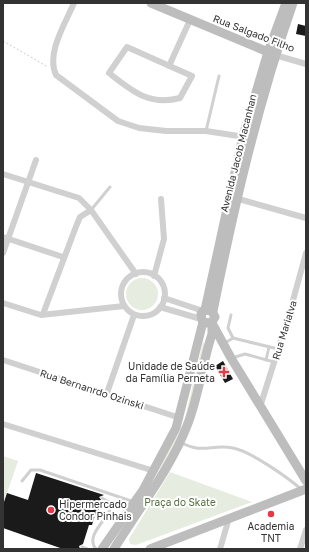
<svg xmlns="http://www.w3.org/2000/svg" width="309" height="552" font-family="'Golos Text',sans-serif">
  <rect width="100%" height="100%" fill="#fff"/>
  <g fill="#e6ecdf">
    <circle cx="142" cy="294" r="16"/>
    <path d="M203 342 205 344 188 417 160 473 112 549H109L154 480 179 432 185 418Z"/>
    <path d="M3 456 18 461 3 505Z"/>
    <path d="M170 472 252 502 136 545 130 544 129 539Z"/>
  </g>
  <g fill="#1a1a1a">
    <path d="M298 24 306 26V36L296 34Z"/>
    <path d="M223 361 233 379 225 383 215 366Z"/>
    <path d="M36 473 104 495 99 497 102 501 97 516 95 515 92 525H89L83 544 79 546 80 549H63L3 528V505L7 493 28 500Z"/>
  </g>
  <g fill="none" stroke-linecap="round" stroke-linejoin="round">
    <path stroke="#cdcdcd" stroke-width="1" stroke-dasharray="2 2" stroke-linecap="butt" d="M3 41 48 67"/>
    <g stroke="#d0d0d0" stroke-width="3">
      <path d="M206 131 219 76"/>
      <path d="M91 210 110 187"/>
      <path d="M231 315 228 328 233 338"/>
      <path d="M225 343 233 338 278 349"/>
      <path d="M232 358 245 354 274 362"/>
      <path d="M266 360 269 347"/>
      <path d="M182 443C202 454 212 444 233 448 250 451 287 477 301 489"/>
      <path d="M22 481 31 470H40L134 502"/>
      <path d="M82 547 87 549"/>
      <path d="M96 549C84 535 109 519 112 505L111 503 102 498"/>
    </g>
    <g stroke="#d0d0d0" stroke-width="6">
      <path d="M74 3C65 24 46 53 56 75L118 121 139 128 166 131H206L245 137"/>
      <path d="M127 47 192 76 180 98C149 106 132 91 109 73Z"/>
      <path d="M275 55 306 64"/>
      <path d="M169 66 190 20"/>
      <path d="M3 174 79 198 91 210 136 274"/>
      <path d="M235 198 306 218"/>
      <path d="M3 237 63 257"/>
      <path d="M3 253 36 160"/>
      <circle cx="143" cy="294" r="22"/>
      <path d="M154 276 164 239 161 199"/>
      <path d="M164 298 203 311"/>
      <path d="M3 303 41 315 124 306"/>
      <path d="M160 307 201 319"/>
      <path d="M43 314 77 224 80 217 91 210"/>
      <path d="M3 360 180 418"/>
      <path d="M107 393 134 315"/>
      <path d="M260 407 289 315 306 253"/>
      <path d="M3 424 154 471"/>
      <path d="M220 549 229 518"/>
      <path d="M300 549 306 530"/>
    </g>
    <g stroke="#bdbdbd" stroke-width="9">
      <path d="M151 3 273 54"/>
      <path d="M205 310 243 136 268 52 286 3"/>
      <path d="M213 311C234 207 258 103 293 3"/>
      <path d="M213 325 231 358 306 481"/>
      <path d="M102 549 143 490 176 428 203 322"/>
      <path d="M114 549C139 508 170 470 187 426 199 396 202 364 212 334V322L215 317 211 310 203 311 201 314 202 320 206 323 212 322"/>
      <path d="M150 549 306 489"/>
    </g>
  </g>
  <g fill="#e63946" stroke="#fff" stroke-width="1.5">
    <path d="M222 366h4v4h4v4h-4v4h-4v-4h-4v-4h4z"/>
    <circle cx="51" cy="510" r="4"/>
    <circle cx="271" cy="514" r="4"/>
  </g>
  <g text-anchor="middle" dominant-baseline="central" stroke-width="4" stroke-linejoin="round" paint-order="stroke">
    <g font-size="10" fill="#333" stroke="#fff">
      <text transform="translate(254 33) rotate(21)">Rua Salgado Filho</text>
      <text transform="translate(238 153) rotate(-76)">Avenida Jacob Macanhan</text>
      <text transform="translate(284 330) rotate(-73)">Rua Marialva</text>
      <text transform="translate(92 389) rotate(18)">Rua Bernanrdo Ozinski</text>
    </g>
    <g font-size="10" fill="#333" stroke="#fff" text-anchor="end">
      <text x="215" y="366">Unidade de Saúde<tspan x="215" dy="12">da Família Perneta</tspan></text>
      <text x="59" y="504" text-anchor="start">Hipermercado<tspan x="59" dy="12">Condor Pinhais</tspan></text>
      <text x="271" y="526" text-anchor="middle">Academia<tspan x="271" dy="12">TNT</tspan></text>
    </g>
    <g font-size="10" fill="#56703f" stroke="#fff">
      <text x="180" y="502">Praça do Skate</text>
    </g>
  </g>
  <rect width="309" height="552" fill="none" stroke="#333333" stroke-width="8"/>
</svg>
